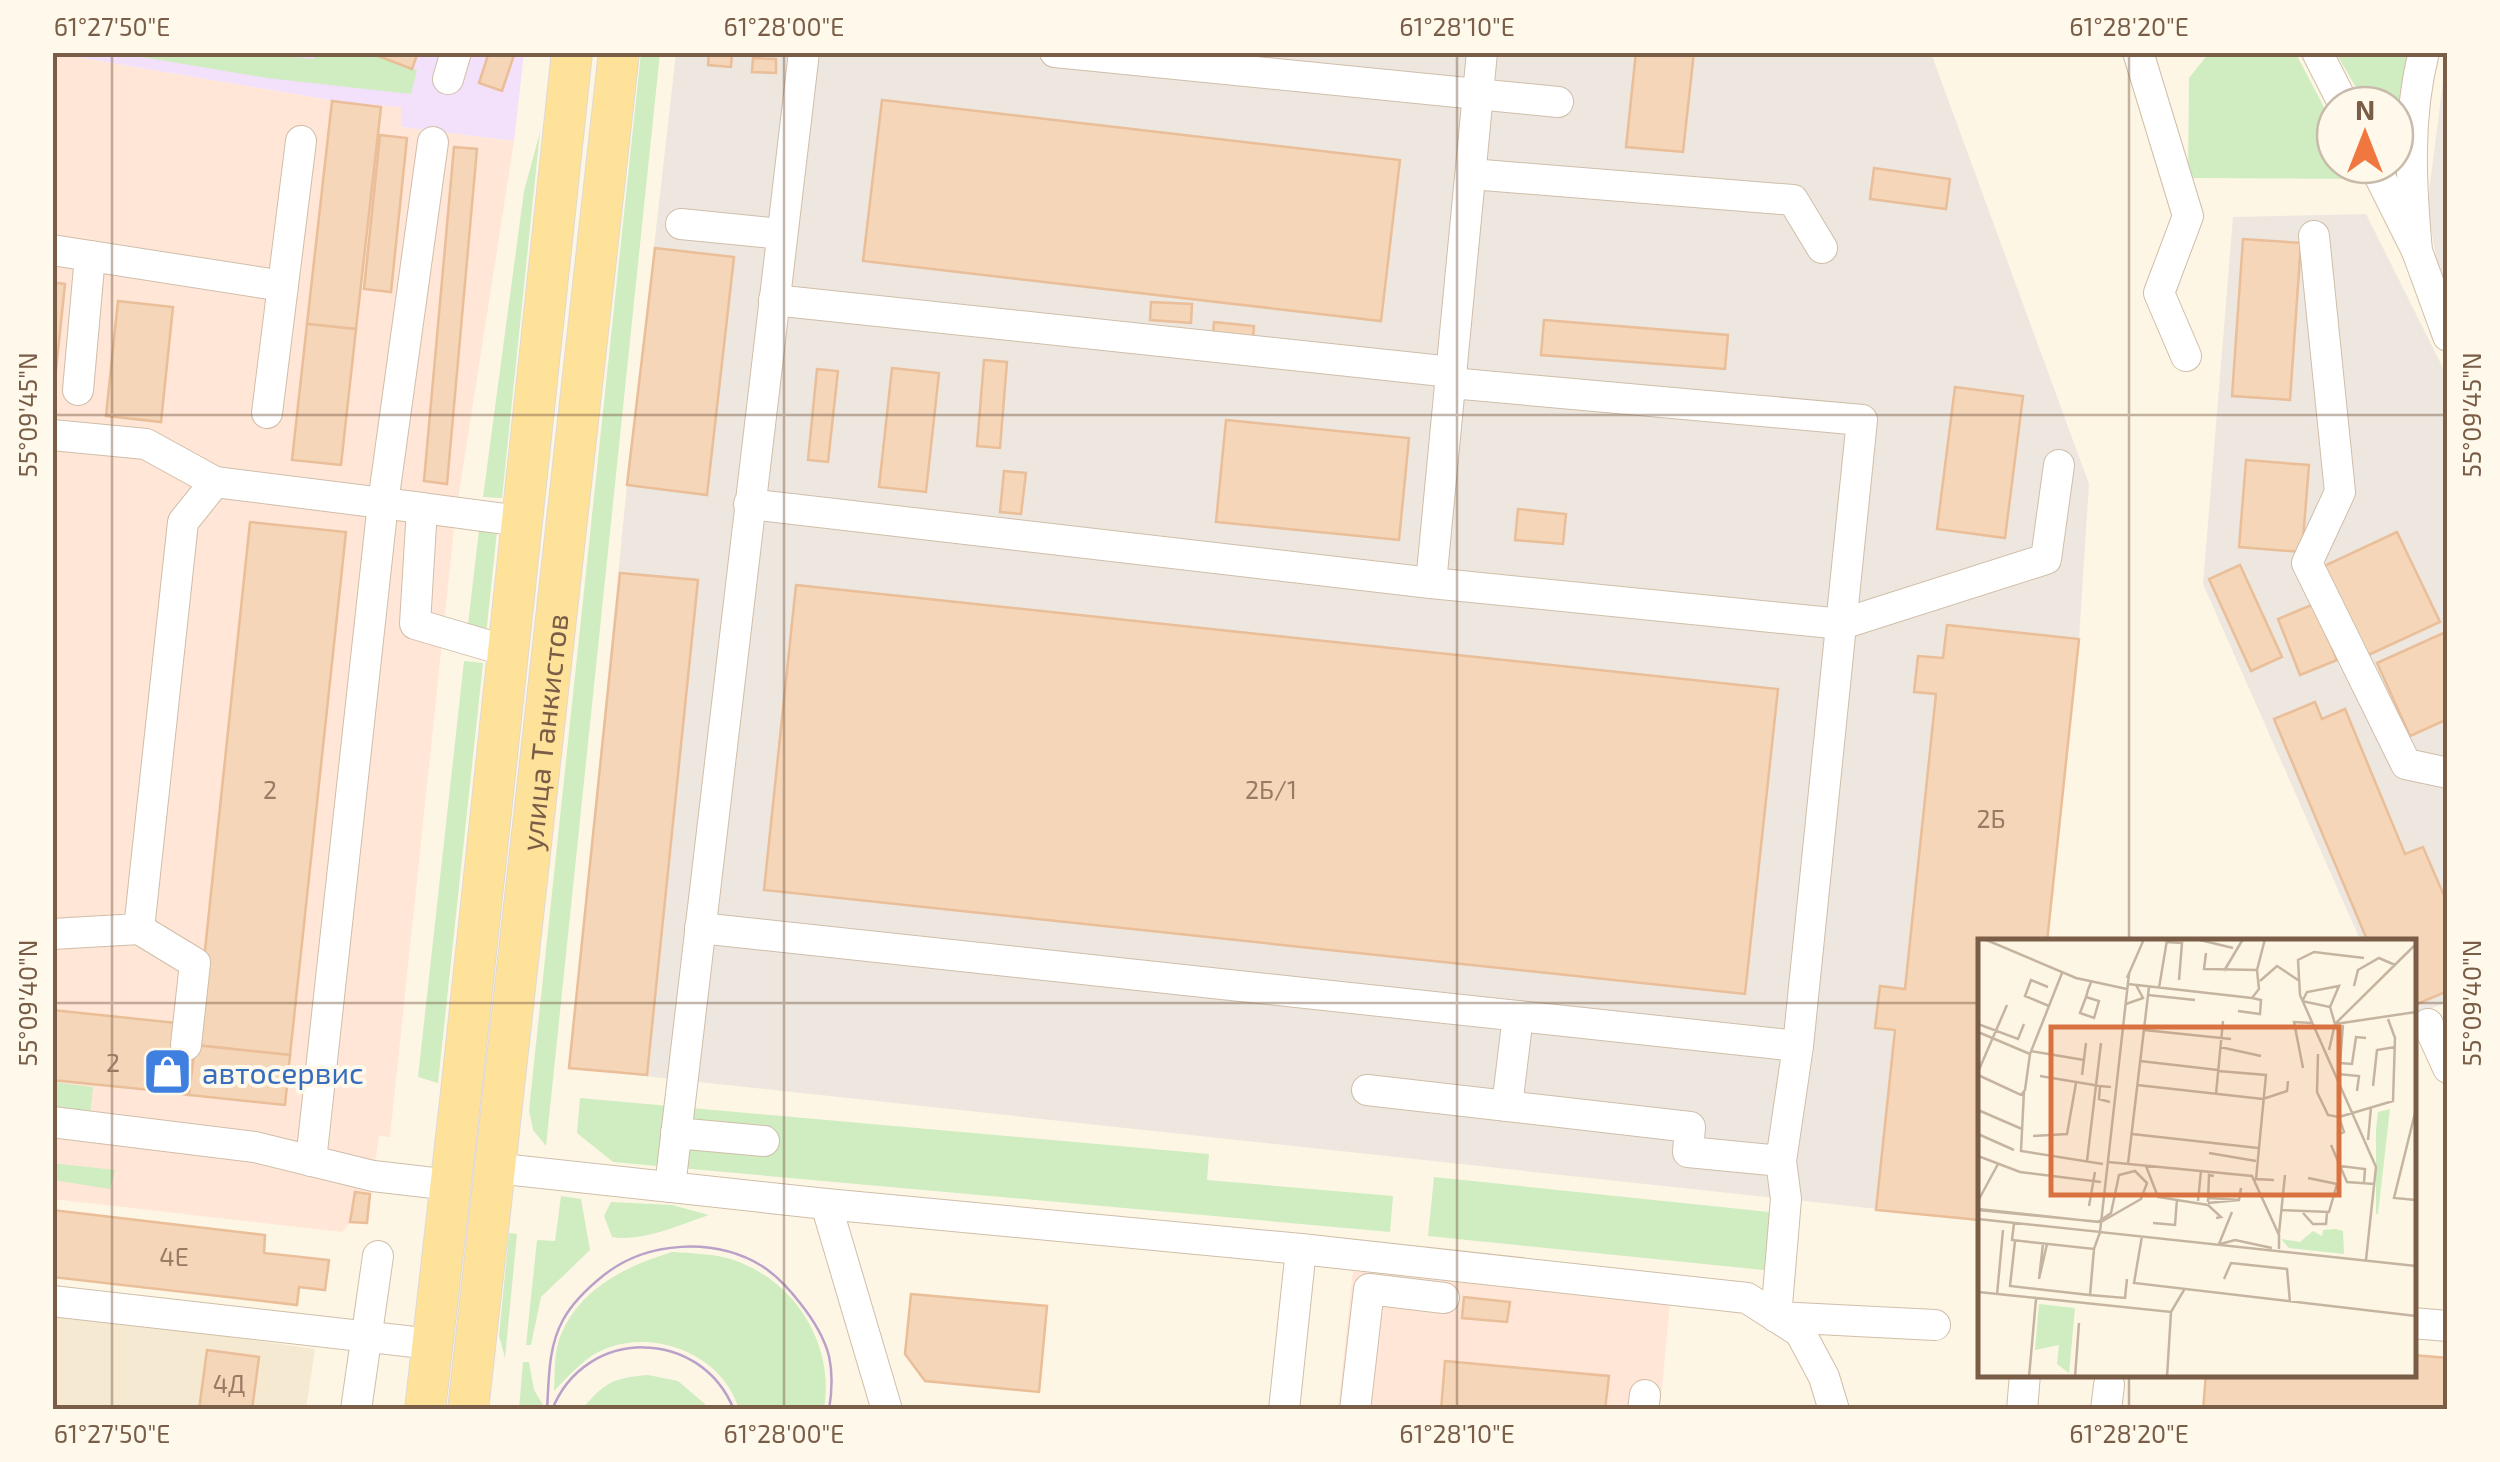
<svg xmlns="http://www.w3.org/2000/svg" width="2500" height="1462" font-family="'Exo 2',sans-serif">
  <rect width="100%" height="100%" fill="#fef6e4"/>
  <path fill="#f6e9d2" d="M53 1311 315 1349 306 1409 53 1410Z"/>
  <g fill="#ffe6d7">
    <path d="M52 53 342 102 402 107 401 127 514 141 455 519 390 1137 379 1136 367 1223 350 1222 342 1232 53 1199Z"/>
    <path d="M1353 1271 1670 1304 1660 1409 1338 1410Z"/>
  </g>
  <g fill="#ede7df">
    <path d="M676 53H1931L2089 484 2079 639 1980 942V1220L569 1068 627 485Z"/>
    <path d="M2447 66V289L2437 262 2427 207 2444 74Z"/>
    <path d="M2366 214 2447 376V1002L2413 1016 2412 942H2361L2203 584 2233 217Z"/>
  </g>
  <path fill="#f3e0fa" d="M53 53H52H524L514 141 401 127V107L342 102Z"/>
  <g fill="#cfedc1">
    <path d="M285 52 287 56 314 59 317 53H368L417 70 411 94 267 78 118 53Z"/>
    <path d="M2295 52 2335 128V165H2355L2362 179 2188 178 2189 78 2209 53Z"/>
    <path d="M641 53H660L546 1146 533 1130 529 1110Z"/>
    <path d="M2336 53H2412L2400 164 2395 156V105H2366Z"/>
    <path d="M540 132 502 498 483 497 524 191Z"/>
    <path d="M479 530 497 531 486 635 467 633Z"/>
    <path d="M464 661 483 663 438 1083 418 1077Z"/>
    <path d="M53 1082 93 1087 90 1116 53 1112Z"/>
    <path d="M580 1098 1209 1154 1207 1180 1393 1196 1390 1232 613 1162 577 1133Z"/>
    <path d="M52 1163 115 1170 110 1189 53 1180Z"/>
    <path d="M1434 1177 1779 1213 1773 1271 1428 1236Z"/>
    <path d="M561 1196 581 1199 590 1250 541 1297 531 1345H526L537 1240 555 1241Z"/>
    <path d="M611 1202 672 1205 709 1215C679 1225 643 1242 612 1237L604 1216Z"/>
    <path d="M509 1233 517 1234 505 1358 499 1336Z"/>
    <path d="M672 1252C692 1253 715 1254 734 1260 796 1282 835 1345 824 1409H739C723 1357 661 1330 610 1347 586 1355 571 1374 554 1391 555 1376 554 1358 558 1343 575 1291 623 1267 672 1252Z"/>
    <path d="M523 1362H529L534 1390 543 1405V1409H519Z"/>
    <path d="M648 1375 678 1381 706 1405 708 1409H582C605 1382 613 1378 648 1375Z"/>
  </g>
  <g fill="#f5d6b9" stroke="#e9be98" stroke-width="2.5">
    <path d="M368 52H418L412 69Z"/>
    <path d="M489 52H515L502 91 479 83Z"/>
    <path d="M709 52H732L731 67 708 65Z"/>
    <path d="M1636 52H1694L1683 152 1626 147Z"/>
    <path d="M753 58 776 59V73L752 72Z"/>
    <path d="M882 100 1400 160 1381 321 863 261Z"/>
    <path d="M332 101 381 107 356 329 307 324Z"/>
    <path d="M380 135 407 138 391 292 364 289Z"/>
    <path d="M454 147 477 149 447 484 424 481Z"/>
    <path d="M1874 168 1950 179 1946 209 1870 199Z"/>
    <path d="M2243 239 2301 243 2290 400 2232 396Z"/>
    <path d="M655 248 734 257 707 495 627 485Z"/>
    <path d="M52 282 65 284 53 399H52Z"/>
    <path d="M118 301 173 307 161 422 106 416Z"/>
    <path d="M1151 302 1192 304 1191 323 1150 320Z"/>
    <path d="M1544 320 1728 335 1725 369 1541 355Z"/>
    <path d="M1214 322 1254 326 1253 339 1213 336Z"/>
    <path d="M307 324 356 329 341 465 292 460Z"/>
    <path d="M984 360 1007 362 1000 448 977 446Z"/>
    <path d="M892 368 939 373 926 492 879 487Z"/>
    <path d="M817 369 838 371 828 462 808 460Z"/>
    <path d="M1955 387 2023 396 2005 538 1937 529Z"/>
    <path d="M1226 420 1409 438 1399 540 1216 522Z"/>
    <path d="M2246 460 2309 465 2302 552 2239 547Z"/>
    <path d="M1004 471 1026 473 1021 514 1000 512Z"/>
    <path d="M1518 509 1566 514 1563 544 1515 540Z"/>
    <path d="M250 522 346 532 290 1055 195 1045Z"/>
    <path d="M2397 532 2440 622 2364 657 2322 567Z"/>
    <path d="M2240 565 2282 657 2251 671 2209 579Z"/>
    <path d="M620 573 698 580 647 1075 569 1068Z"/>
    <path d="M796 585 1778 689 1745 994 764 890Z"/>
    <path d="M2314 604 2337 660 2300 675 2278 619Z"/>
    <path d="M1947 625 2079 639 2047 942H1980V1220L1876 1210 1895 1030 1875 1028 1880 986 1905 989 1936 694 1914 692 1918 656 1943 658Z"/>
    <path d="M2448 631V719L2410 736 2377 663Z"/>
    <path d="M2315 702 2322 719 2345 709 2405 854 2423 847 2448 905V991L2412 1006V942H2368L2274 719Z"/>
    <path d="M52 1010 177 1023 170 1092 52 1080Z"/>
    <path d="M175 1043 195 1045 189 1095 170 1092Z"/>
    <path d="M195 1045 290 1055 285 1105 189 1095Z"/>
    <path d="M355 1192 370 1194 367 1223 350 1222Z"/>
    <path d="M52 1210 265 1235 264 1253 329 1260 325 1290 299 1287 297 1305 52 1277Z"/>
    <path d="M911 1294 1047 1306 1039 1392 925 1381 905 1354Z"/>
    <path d="M1464 1297 1510 1302 1507 1322 1462 1318Z"/>
    <path d="M207 1350 259 1357 252 1410H199Z"/>
    <path d="M2412 1355 2448 1358V1410H2203L2206 1374H2412Z"/>
    <path d="M1445 1361 1609 1376 1605 1410H1441Z"/>
  </g>
  <g fill="none" stroke-linecap="round" stroke-linejoin="round">
    <defs>
      <g id="minor">
        <path d="M1055 52 1558 102"/>
        <path d="M2138 52 2188 216 2159 293 2186 356"/>
        <path d="M2317 52 2344 105"/>
        <path d="M448 79 456 52"/>
        <path d="M2374 165 2417 251 2448 336"/>
        <path d="M1471 174 1793 200 1822 248"/>
        <path d="M681 224 782 234"/>
        <path d="M2314 236 2340 492 2307 563 2406 764 2448 773"/>
        <path d="M52 250 283 286"/>
        <path d="M2417 251C2411 185 2407 118 2424 52"/>
        <path d="M774 300 1452 372"/>
        <path d="M1451 383 1862 420 1798 1046 1781 1161 1786 1199 1776 1317 1935 1325"/>
        <path d="M78 390 90 256"/>
        <path d="M267 413 301 141"/>
        <path d="M52 435 146 444 215 482 422 508"/>
        <path d="M749 504 1431 583 1842 624 2046 559 2059 465"/>
        <path d="M1431 583 1482 52"/>
        <path d="M507 651 415 624 422 508 521 521"/>
        <path d="M700 928 1798 1046"/>
        <path d="M139 929 195 963 186 1045"/>
        <path d="M52 934 139 929 183 522 215 482"/>
        <path d="M2428 1024 2448 1068"/>
        <path d="M1367 1090 1690 1127 1688 1152 1781 1161"/>
        <path d="M1507 1106 1518 1016"/>
        <path d="M52 1122 255 1147 373 1176 451 1185"/>
        <path d="M676 1133 764 1141"/>
        <path d="M311 1161 383 503 433 142"/>
        <path d="M494 1168 826 1204 1301 1249 1747 1298 1800 1332 1824 1377 1834 1410"/>
        <path d="M670 1187 804 52"/>
        <path d="M826 1204 887 1410"/>
        <path d="M52 1301 432 1344"/>
        <path d="M2412 1323 2448 1326"/>
        <path d="M356 1410 378 1256"/>
        <path d="M1284 1410 1301 1249"/>
        <path d="M1355 1410 1369 1289 1444 1298"/>
        <path d="M1643 1410 1645 1395"/>
        <path d="M2022 1410 2025 1374"/>
        <path d="M2106 1410 2109 1385"/>
      </g>
      <g id="major">
        <path d="M425 1410 461 1093 572 52"/>
        <path id="s1" d="M468 1410 619 52"/>
      </g>
    </defs>
    <use href="#minor" stroke="#d0bea9" stroke-width="32"/>
    <use href="#major" stroke="#dfd8d3" stroke-width="42"/>
    <use href="#minor" stroke="#fff" stroke-width="30"/>
    <use href="#major" stroke="#ffe29a" stroke-width="40"/>
    <g stroke="#baa1c9" stroke-width="2.5">
      <path d="M547 1410C549 1379 548 1347 563 1320 572 1303 589 1287 604 1275 647 1241 714 1237 762 1266 776 1275 790 1290 800 1303 812 1318 824 1337 829 1356 833 1374 832 1392 829 1410"/>
      <path d="M552 1410C585 1326 701 1327 734 1410"/>
    </g>
  </g>
  <path fill="none" stroke="#795d47" stroke-width="2.5" stroke-opacity="0.45" d="M112 52V1410M784 52V1410M1457 52V1410M2129 52V942M52 415H2448M52 1003H1980M2412 1003H2448M2129 1374V1410"/>
  <defs>
    <symbol id="shop-square" viewBox="-11 -11 22 22"><rect x="-9" y="-9" width="18" height="18" rx="4" fill="#3f7fe0" stroke="#fff9ec"/><path d="M-5-2.5h2.3a2.7 3.5 0 0 1 5.4 0H5L5.5 6h-11ZM-1.5-2.5h3a1.5 2.3 0 0 0-3 0Z" fill="#fff"/></symbol>
  </defs>
  <g fill-rule="evenodd">
    <use href="#shop-square" x="140" y="1044" width="55" height="55"/>
  </g>
  <g text-anchor="middle" dominant-baseline="central" stroke-width="8" stroke-linejoin="round" paint-order="stroke">
    <g font-size="25" fill="#987b64">
      <text x="270" y="789">2</text>
      <text x="1271" y="789">2Б/1</text>
      <text x="1991" y="818">2Б</text>
      <text x="113" y="1062">2</text>
      <text x="174" y="1256">4E</text>
      <text x="229" y="1383">4Д</text>
    </g>
    <g font-size="30" fill="#795d47" stroke="#fff9ec">
      <text stroke="none"><textPath href="#s1" startOffset="682">улица Танкистов</textPath></text>
    </g>
    <g font-size="30" fill="#366cbe" stroke="#fff9ec" text-anchor="start">
      <text x="202" y="1072">автосервис</text>
    </g>
  </g>
  <g transform="translate(1978 939)">
    <rect width="438" height="438" fill="#fef6e4"/>
    <path d="M412 170 400 275H398V190L400 173ZM358 290 365 292 366 315 311 309 303 300 322 303 335 292 344 297 345 291ZM61 365 97 369 91 434 79 425 81 406 57 411Z" fill="#cfedc1"/>
    <path fill="none" stroke="#c5b4a0" stroke-width="2.5" d="M6 0 98 39 149 50M218 0 255 9M188 3 204 4 201 41M228 14 226 30 279 31 281 50 274 59M386 19 336 13 320 21 322 56 398 228 388 321M279 31 287 0M246 32 265 0M149 39 166 0M282 42 299 27 320 41M150 45 274 59M376 47 380 31 401 19 417 26M70 48 53 41 47 57 71 67M181 49 189 1M170 56 217 61M108 58 121 62 116 79 102 74 108 58 110 51 113 43M325 61 329 53 361 47 352 68M324 62 352 68 357 85 438 73M148 65 165 59 158 46M260 72 282 75 283 61 274 59M0 85 40 100 46 85M365 86 362 124 374 125 378 98 388 99M166 91 253 100M0 93 52 115M242 108 283 117M351 111 357 85 438 5M53 112 106 121M340 115 339 153 350 176 361 178 366 193 359 196M162 122 240 131M325 129 316 83 334 84M240 132 288 136 278 240 296 241M0 133 29 66M360 135 381 137 379 152M0 136 43 156 47 151 52 115 84 34M104 136 108 104M62 137 122 147M159 146 285 160 309 152 310 142M395 147 399 111 417 108M46 152 43 212 125 225M238 155 245 82M132 163 121 160 122 147 133 148M438 170 416 259 438 261M0 171 44 190M361 178 415 162 417 99 410 80M0 195 36 211M154 195 280 209M55 197 89 195 98 144M390 201 393 168M353 206 369 243 397 245M231 214 278 222M0 217 42 233 123 243M109 222 123 104M130 223 274 237 301 296V310M150 225 171 48M168 227 180 258 230 266 243 278 238 279M362 227 387 230 386 244M231 259 261 261 263 249M0 262 20 225M220 262 223 232M230 263 231 236 236 237M230 264 261 261M111 267 117 233M0 270 120 283 133 274 141 236 157 232 169 244 163 260 123 283 0 271M304 271 351 273 359 245 330 239M325 274 335 285H348L349 274M0 280 122 293 151 35M36 284 34 301 116 310 122 293 438 327M175 284 197 286 199 260M301 294 307 236M164 297 156 344 438 377M37 302 32 347 112 356 116 310M65 305 61 340 69 305M241 305 254 273M242 305 257 301 294 309M246 340 253 324 309 330 312 363M0 353 193 373 206 351M19 356 25 291M112 356 147 359 149 340M51 438 58 360M97 438 101 384M189 438 193 373"/>
    <path fill="#d97241" fill-opacity="0.15" stroke="#d97241" stroke-width="5" d="M73 88H361V256H73Z"/>
    <rect width="438" height="438" fill="none" stroke="#795d47" stroke-width="5"/>
  </g>
  <rect width="2500" height="1462" fill="none" stroke="#fff9ec" stroke-width="110"/>
  <g transform="translate(2365 135)"><circle r="48" fill="#fff9ec" stroke="#c9bbaa" stroke-width="2.5"/>
  <path d="M0-8L18 38L0 25L-18 38Z" fill="#f17740"/>
  <text y="-15" font-size="28" font-weight="bold" text-anchor="middle" fill="#795d47">N</text>
  </g>
  <rect x="55" y="55" width="2390" height="1352" fill="none" stroke="#795d47" stroke-width="4"/>
  <g font-size="25" text-anchor="middle" fill="#795d47">
    <text x="112" y="36">61°27'50"E</text>
    <text x="784" y="36">61°28'00"E</text>
    <text x="1457" y="36">61°28'10"E</text>
    <text x="2129" y="36">61°28'20"E</text>
    <text transform="translate(28 415) rotate(-90)" y="9">55°09'45"N</text>
    <text transform="translate(2472 415) rotate(-90)" y="9">55°09'45"N</text>
    <text transform="translate(28 1003) rotate(-90)" y="9">55°09'40"N</text>
    <text transform="translate(2472 1003) rotate(-90)" y="9">55°09'40"N</text>
    <text x="112" y="1443">61°27'50"E</text>
    <text x="784" y="1443">61°28'00"E</text>
    <text x="1457" y="1443">61°28'10"E</text>
    <text x="2129" y="1443">61°28'20"E</text>
  </g>
</svg>
